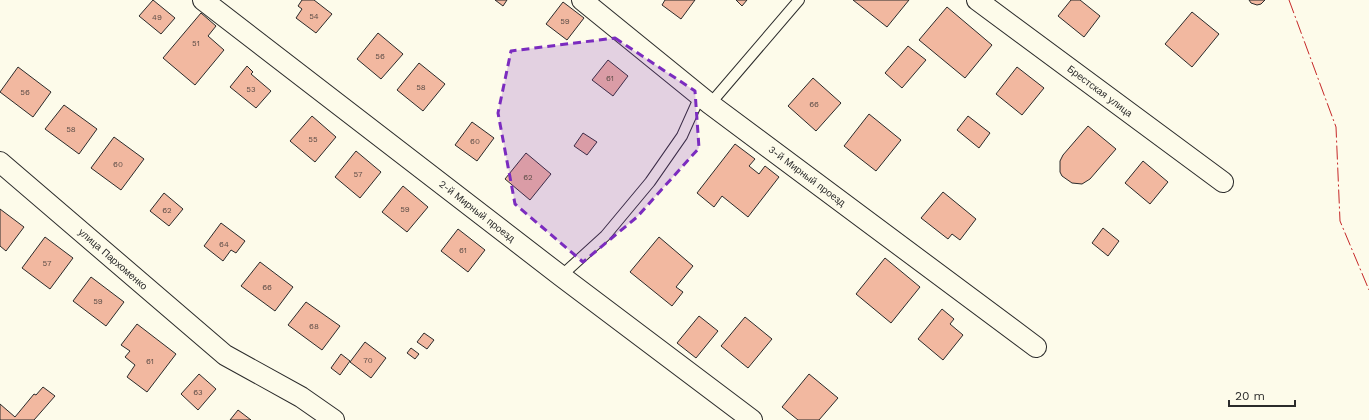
<svg xmlns="http://www.w3.org/2000/svg" width="1369" height="420" font-family="'Work Sans',sans-serif">
  <rect width="100%" height="100%" fill="#fdfbea"/>
  <g fill="#f2b8a0" stroke="#2b2b2b">
    <path d="M153 0 175 18 161 34 139 16Z"/>
    <path d="M302 0H314L332 14 316 33 296 18 302 9 298 6Z"/>
    <path d="M495 0H507L503 6Z"/>
    <path d="M665 0H695L681 19 662 5Z"/>
    <path d="M736 0H747L742 6Z"/>
    <path d="M853 0H909L887 27Z"/>
    <path d="M1071 0H1080L1100 16 1084 37 1058 16Z"/>
    <path d="M1249 0H1265L1261 4 1257 5 1251 3Z"/>
    <path d="M563 2 584 18 567 40 546 24Z"/>
    <path d="M947 7 992 45 965 78 919 40Z"/>
    <path d="M1192 12 1219 34 1192 67 1165 44Z"/>
    <path d="M201 13 216 26 208 36 224 50 195 85 163 58Z"/>
    <path d="M378 33 403 54 381 79 357 59Z"/>
    <path d="M908 46 926 60 902 88 885 73Z"/>
    <path d="M608 60 628 76 613 96 592 80Z"/>
    <path d="M419 63 445 84 423 111 397 90Z"/>
    <path d="M247 66 253 72 251 74 271 91 256 108 230 87Z"/>
    <path d="M18 67 51 92 33 117 0 92Z"/>
    <path d="M1017 67 1044 88 1022 115 996 94Z"/>
    <path d="M813 78 841 103 816 131 788 106Z"/>
    <path d="M64 105 97 129 79 154 45 129Z"/>
    <path d="M869 114 901 140 876 171 844 146Z"/>
    <path d="M312 116 336 137 315 162 290 141Z"/>
    <path d="M968 116 990 133 979 148 957 130Z"/>
    <path d="M472 122 494 138 477 161 455 145Z"/>
    <path d="M1088 126 1116 149 1090 179 1082 184 1072 183 1062 176 1060 172V161L1063 155Z"/>
    <path d="M583 133 597 142 587 155 574 146Z"/>
    <path d="M114 137 144 159 121 190 91 168Z"/>
    <path d="M735 144 755 159 749 166 759 174 765 166 779 177 748 217 722 196 714 207 697 193Z"/>
    <path d="M356 151 381 172 360 198 335 177Z"/>
    <path d="M526 153 551 174 530 200 505 179Z"/>
    <path d="M1143 161 1168 182 1150 204 1125 183Z"/>
    <path d="M403 186 428 207 407 232 382 212Z"/>
    <path d="M943 192 976 219 960 240 952 234 948 239 921 218Z"/>
    <path d="M164 193 183 209 169 226 150 211Z"/>
    <path d="M0 209 24 227 6 251 0 246Z"/>
    <path d="M221 223 245 241 236 253 231 250 223 261 204 246Z"/>
    <path d="M1103 228 1119 241 1108 256 1092 243Z"/>
    <path d="M458 229 485 250 468 272 441 251Z"/>
    <path d="M45 237 73 258 50 289 22 268Z"/>
    <path d="M659 237 693 266 676 287 683 292 672 306 630 272Z"/>
    <path d="M885 258 920 287 891 323 856 294Z"/>
    <path d="M260 262 293 287 275 311 241 286Z"/>
    <path d="M91 277 124 302 106 326 73 301Z"/>
    <path d="M306 302 340 326 322 350 288 325Z"/>
    <path d="M942 309 954 319 950 324 963 335 943 360 918 339Z"/>
    <path d="M699 316 718 331 696 358 677 343Z"/>
    <path d="M745 317 772 339 748 368 721 346Z"/>
    <path d="M137 324 176 354 147 392 127 377 135 365 125 357 130 351 121 345Z"/>
    <path d="M424 333 434 340 427 349 417 342Z"/>
    <path d="M365 342 386 358 371 378 350 362Z"/>
    <path d="M411 348 419 354 415 359 407 353Z"/>
    <path d="M341 354 350 361 340 375 331 368Z"/>
    <path d="M199 374 216 389 198 410 181 394Z"/>
    <path d="M809 374 838 398 819 420H798L782 407Z"/>
    <path d="M43 387 55 396 34 420H0V404L15 417 34 394 36 395Z"/>
    <path d="M238 410 251 420H230Z"/>
  </g>
  <g fill="none" stroke-linecap="round" stroke-linejoin="round">
    <defs>
      <g id="service">
        <path d="M710 104 799 0"/>
        <path d="M561 276 605 236 650 182 682 136 700 96"/>
      </g>
      <g id="minor">
        <path d="M203 0 561 276 752 420"/>
        <path d="M582 0 710 104 1036 347"/>
        <path d="M977 0 1223 182"/>
        <path d="M0 162 225 355 301 397 334 420"/>
      </g>
    </defs>
    <use href="#service" stroke="#2b2b2b" stroke-width="12"/>
    <use href="#minor" stroke="#2b2b2b" stroke-width="22"/>
    <use href="#service" stroke="#fdfbea" stroke-width="10"/>
    <use href="#minor" stroke="#fdfbea" stroke-width="20"/>
    <path stroke="#c62828" stroke-width="1" stroke-dasharray="14 3 2 3" stroke-linecap="butt" d="M1289 0 1336 127 1340 221 1369 290"/>
  </g>
  <path fill="#7b2cbf" fill-opacity="0.2" stroke="#7b2cbf" stroke-width="3" stroke-dasharray="8 5" stroke-linejoin="round" d="M615 38 695 91 699 148 637 217 583 262 515 204 498 113 511 51Z"/>
  <g text-anchor="middle" dominant-baseline="central" stroke-width="3" stroke-linejoin="round" paint-order="stroke">
    <g font-size="8" fill="#5d4e48">
      <text x="314" y="16">54</text>
      <text x="157" y="17">49</text>
      <text x="565" y="21">59</text>
      <text x="196" y="43">51</text>
      <text x="380" y="56">56</text>
      <text x="610" y="78">61</text>
      <text x="421" y="87">58</text>
      <text x="251" y="89">53</text>
      <text x="25" y="92">56</text>
      <text x="814" y="104">66</text>
      <text x="71" y="129">58</text>
      <text x="313" y="139">55</text>
      <text x="475" y="141">60</text>
      <text x="118" y="164">60</text>
      <text x="358" y="174">57</text>
      <text x="528" y="177">62</text>
      <text x="405" y="209">59</text>
      <text x="167" y="210">62</text>
      <text x="224" y="244">64</text>
      <text x="463" y="250">61</text>
      <text x="47" y="263">57</text>
      <text x="267" y="287">66</text>
      <text x="98" y="301">59</text>
      <text x="314" y="326">68</text>
      <text x="368" y="360">70</text>
      <text x="150" y="361">61</text>
      <text x="198" y="392">63</text>
    </g>
    <g font-size="10" fill="#2b2b2b" stroke="#fdfbea">
      <text transform="translate(1100 91) rotate(37)">Брестская улица</text>
      <text transform="translate(807 176) rotate(37)">3-й Мирный проезд</text>
      <text transform="translate(477 211) rotate(38)">2-й Мирный проезд</text>
      <text transform="translate(113 259) rotate(41)">улица Пархоменко</text>
    </g>
  </g>
  <path d="M1229 400v6h66v-6" fill="none" stroke="#2b2b2b" stroke-width="2"/>
  <text x="1235" y="400" font-size="12" fill="#2b2b2b" stroke="#fdfbea" stroke-width="3" paint-order="stroke">20 m</text>
</svg>
